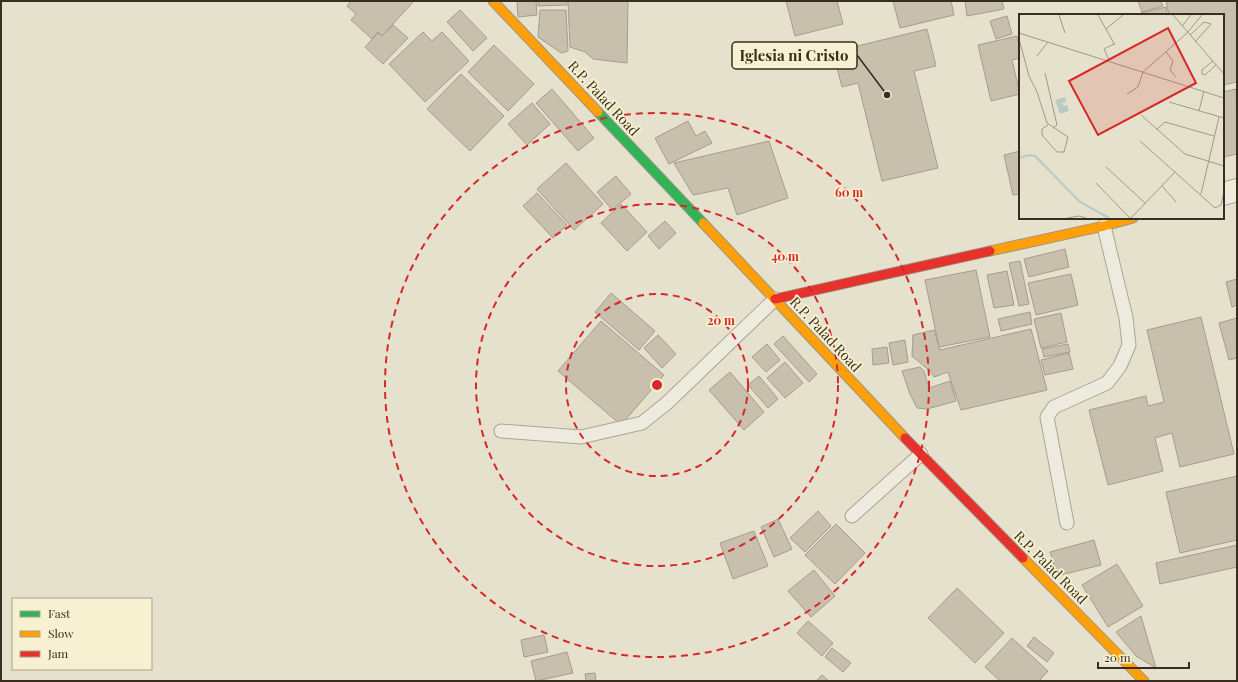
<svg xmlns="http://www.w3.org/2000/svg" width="1238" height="682" font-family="'Playfair Display',serif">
  <rect width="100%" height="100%" fill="#e6e1cc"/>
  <g fill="#c9bfad" stroke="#a69c8b">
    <path d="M351 1H414L382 36 378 32 372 39 351 20 356 14 347 6Z"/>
    <path d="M517 1H536L537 15 518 17Z"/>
    <path d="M538 1H567V5L538 6Z"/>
    <path d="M568 1H628L627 63 593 59 585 52 570 47Z"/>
    <path d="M786 1H837L843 24 795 36Z"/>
    <path d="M893 1H951L954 15 900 28Z"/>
    <path d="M965 1H1002L1004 9 967 16Z"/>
    <path d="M1138 1H1161L1163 6 1142 12Z"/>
    <path d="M1166 1H1237V82L1223 85V15H1169Z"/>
    <path d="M1166 7 1167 15H1141V13Z"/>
    <path d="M460 10 487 38 473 51 447 22Z"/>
    <path d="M540 10H566L568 51 561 53 538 37Z"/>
    <path d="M1007 16 1012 34 996 39 990 21Z"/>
    <path d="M393 25 408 38 383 64 365 47 378 33 382 36Z"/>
    <path d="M927 29 936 66 914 71 938 168 882 181 858 83 842 87 833 52Z"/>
    <path d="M423 32 432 41 442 32 469 61 425 102 389 64Z"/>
    <path d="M1017 36 1020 51V58L1012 60 1020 94 991 101 978 45Z"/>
    <path d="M494 45 534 84 508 111 468 72Z"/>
    <path d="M461 74 504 116 470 151 427 109Z"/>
    <path d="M552 89 594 138 578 151 536 103Z"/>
    <path d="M1236 89 1237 154 1223 157V92Z"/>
    <path d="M532 103 550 124 527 145 508 124Z"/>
    <path d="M688 121 696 136 705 131 712 143 669 164 655 138Z"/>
    <path d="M769 141 788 198 737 215 728 188 693 195 674 163Z"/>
    <path d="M1020 151V194L1013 195 1004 155Z"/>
    <path d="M566 163 603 204 574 230 537 189Z"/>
    <path d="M616 176 631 194 612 210 597 192Z"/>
    <path d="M537 193 567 225 553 238 523 206Z"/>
    <path d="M621 204 647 232 627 251 601 223Z"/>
    <path d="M665 221 676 233 659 249 648 236Z"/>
    <path d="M1065 249 1069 267 1029 277 1024 259Z"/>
    <path d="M1020 261 1029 304 1019 306 1009 263Z"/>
    <path d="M976 270 990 337 939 347 925 280Z"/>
    <path d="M1007 271 1014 305 994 308 987 275Z"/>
    <path d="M1071 274 1078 305 1036 315 1028 283Z"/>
    <path d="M1237 279V305L1232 307 1226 282Z"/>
    <path d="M611 293 655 331 639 350 595 312Z"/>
    <path d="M1030 312 1032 324 1001 331 998 319Z"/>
    <path d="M1061 313 1067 342 1041 348 1034 319Z"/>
    <path d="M1201 317 1234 454 1180 467 1172 433 1155 438 1163 471 1108 485 1089 410 1146 396 1148 406 1164 402 1147 330Z"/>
    <path d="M1237 318V358L1229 360 1219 323Z"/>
    <path d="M601 321 664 375 621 425 558 371Z"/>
    <path d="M1031 329 1047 390 961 410 948 372 934 377 931 372 912 356 913 335 934 330 940 350Z"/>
    <path d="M658 335 676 354 662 368 644 348Z"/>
    <path d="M783 336 817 374 809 382 774 344Z"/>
    <path d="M905 340 908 362 893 365 889 343Z"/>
    <path d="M767 344 780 360 766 372 752 357Z"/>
    <path d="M1068 344 1070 352 1044 357 1042 349Z"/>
    <path d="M887 347 889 363 873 365 872 349Z"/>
    <path d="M1069 353 1073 369 1045 375 1041 360Z"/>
    <path d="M785 362 803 383 785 398 767 378Z"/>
    <path d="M920 367 924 371 929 388 950 381 956 401 927 409 917 408 910 394 902 371Z"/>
    <path d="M730 372 764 412 744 430 709 390Z"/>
    <path d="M759 376 778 399 768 408 748 385Z"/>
    <path d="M1237 476V540L1180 553 1166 492Z"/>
    <path d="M818 511 831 526 805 552 790 538Z"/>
    <path d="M778 519 792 549 774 557 761 527Z"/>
    <path d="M836 524 865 553 835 584 805 555Z"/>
    <path d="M754 531 768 566 733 579 720 543Z"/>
    <path d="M1094 540 1101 565 1057 576 1050 552Z"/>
    <path d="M1237 545V567L1160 584 1156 563Z"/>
    <path d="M1117 564 1143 606 1108 627 1082 585Z"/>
    <path d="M814 570 835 596 811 617 788 591Z"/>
    <path d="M957 588 1004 633 975 663 928 618Z"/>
    <path d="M1141 616 1156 668 1136 656 1116 632Z"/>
    <path d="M808 621 833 643 822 656 797 633Z"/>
    <path d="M544 635 548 652 524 657 521 640Z"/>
    <path d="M1034 637 1054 653 1047 662 1027 646Z"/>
    <path d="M1012 638 1048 671 1039 681H1000L985 667Z"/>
    <path d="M832 648 851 663 843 672 825 657Z"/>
    <path d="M567 652 573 673 536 681 531 661Z"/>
    <path d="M595 673 596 681H586L585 674Z"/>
    <path d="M822 675 829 681H816Z"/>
  </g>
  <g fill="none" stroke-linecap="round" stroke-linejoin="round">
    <defs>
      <g id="lane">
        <path d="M501 431 581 437 642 423 667 403 775 299"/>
        <path d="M852 516 921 454"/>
        <path d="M1067 523 1047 417 1054 407 1107 383 1120 366 1129 345 1126 318 1104 226"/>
      </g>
      <path id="street" d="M1223 194 1237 190"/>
      <path id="fast" d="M598 112 703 223"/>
      <g id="slow">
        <path d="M493 1 598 112"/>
        <path d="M703 223 905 438"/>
        <path d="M990 251 1104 226 1133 218"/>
        <path d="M1023 558 1144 681"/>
      </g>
      <g id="jam">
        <path d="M775 299 990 251"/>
        <path d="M905 438 1023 558"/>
      </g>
    </defs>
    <use href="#lane" stroke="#aba495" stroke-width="15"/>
    <use href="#street" stroke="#aba495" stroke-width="24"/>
    <use href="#fast" stroke="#9a9485" stroke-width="11"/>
    <use href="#slow" stroke="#9a9485" stroke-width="11"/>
    <use href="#jam" stroke="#9a9485" stroke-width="11"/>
    <use href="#lane" stroke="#edeade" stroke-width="13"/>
    <use href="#street" stroke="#edeade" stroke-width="22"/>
    <use href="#fast" stroke="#30b455" stroke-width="9"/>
    <use href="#slow" stroke="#ff9f0a" stroke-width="9"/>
    <use href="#jam" stroke="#e5322d" stroke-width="9"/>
  </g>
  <g fill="none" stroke="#d62828" stroke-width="2" stroke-dasharray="7 5">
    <circle cx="657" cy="385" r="91"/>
    <circle cx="657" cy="385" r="181"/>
    <circle cx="657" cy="385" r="272"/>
  </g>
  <g text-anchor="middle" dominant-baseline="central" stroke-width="3.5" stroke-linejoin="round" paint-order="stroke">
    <g font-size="14" fill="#392e1d" stroke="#f7f0d1">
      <text transform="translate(604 98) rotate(47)">R.P. Palad Road</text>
      <text transform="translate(826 334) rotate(47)">R.P. Palad Road</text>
      <text transform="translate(1051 567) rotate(45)">R.P. Palad Road</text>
    </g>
  </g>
  <g transform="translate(1019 14)">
    <rect width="205" height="205" fill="#e6e1cc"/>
    <path d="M46 83 47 88 43 89 45 92 48 91 50 97 41 100 36 86Z" fill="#b8cbc2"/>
    <path fill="none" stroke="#b8cbc2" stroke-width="2" d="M0 144 10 141 16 142 61 188 90 204"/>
    <path fill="none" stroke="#a19986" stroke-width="1" d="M40 1 46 19M79 1 96 31M154 1 205 60M163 12 172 1M87 15 104 1M0 19 205 84M171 21 185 8 192 10 176 28M0 25 10 62 18 78 28 109 49 123 45 138H38L23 121V115L29 111M147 38 154 47 151 56 157 63M18 42 29 28M90 46 85 35 95 30M194 47 183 56V60L186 61 197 51M26 59 38 111 34 114M108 80 119 73 124 58 168 19 183 1M150 88 205 104M180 97 185 77M122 101 166 140 205 152M138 115 146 108 195 122M121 127 196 194 202 191 205 178M87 153 126 189M77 169 111 204M143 172 157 188M182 180 200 103M48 204 60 202 67 204M112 204 156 158"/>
    <path fill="#d62828" fill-opacity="0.15" stroke="#d62828" stroke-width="2" d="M149 14 177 69 79 121 50 67Z"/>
    <rect width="205" height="205" fill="none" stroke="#392e1d" stroke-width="2"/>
  </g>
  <circle cx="657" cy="385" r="6" fill="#d62828" stroke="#f7f0d1" stroke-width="2"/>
  <g font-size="12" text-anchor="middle" font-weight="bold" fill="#d62828" stroke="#f7f0d1" stroke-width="3.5" stroke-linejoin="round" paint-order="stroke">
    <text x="849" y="197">60 m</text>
    <text x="785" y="261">40 m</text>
    <text x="721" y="325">20 m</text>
  </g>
  <path fill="none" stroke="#392e1d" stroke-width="1.5" d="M887 95L857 55"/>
  <circle fill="#392e1d" stroke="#f7f0d1" stroke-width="1.5" cx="887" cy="95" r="4"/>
  <rect fill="#f7f0d1" stroke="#392e1d" stroke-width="1.5" x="732" y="42" width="125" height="27" rx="4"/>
  <g font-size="15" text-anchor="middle" font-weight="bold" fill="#392e1d">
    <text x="794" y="61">Iglesia ni Cristo</text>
  </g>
  <rect width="1238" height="682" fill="none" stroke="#392e1d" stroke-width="4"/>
  <rect x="12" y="598" width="140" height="72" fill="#f7f0d1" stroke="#aba289"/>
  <rect x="20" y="611" width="20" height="6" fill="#30b455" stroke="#aba289"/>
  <text x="48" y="618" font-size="12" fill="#392e1d">Fast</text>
  <rect x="20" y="631" width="20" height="6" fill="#ff9f0a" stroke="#aba289"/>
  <text x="48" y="638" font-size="12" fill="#392e1d">Slow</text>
  <rect x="20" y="651" width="20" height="6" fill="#e5322d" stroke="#aba289"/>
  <text x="48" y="658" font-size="12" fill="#392e1d">Jam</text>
  <path d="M1098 662v6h91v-6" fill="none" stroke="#392e1d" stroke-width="2"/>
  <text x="1104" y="662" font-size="12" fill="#392e1d" stroke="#f7f0d1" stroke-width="3" paint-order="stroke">20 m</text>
</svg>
